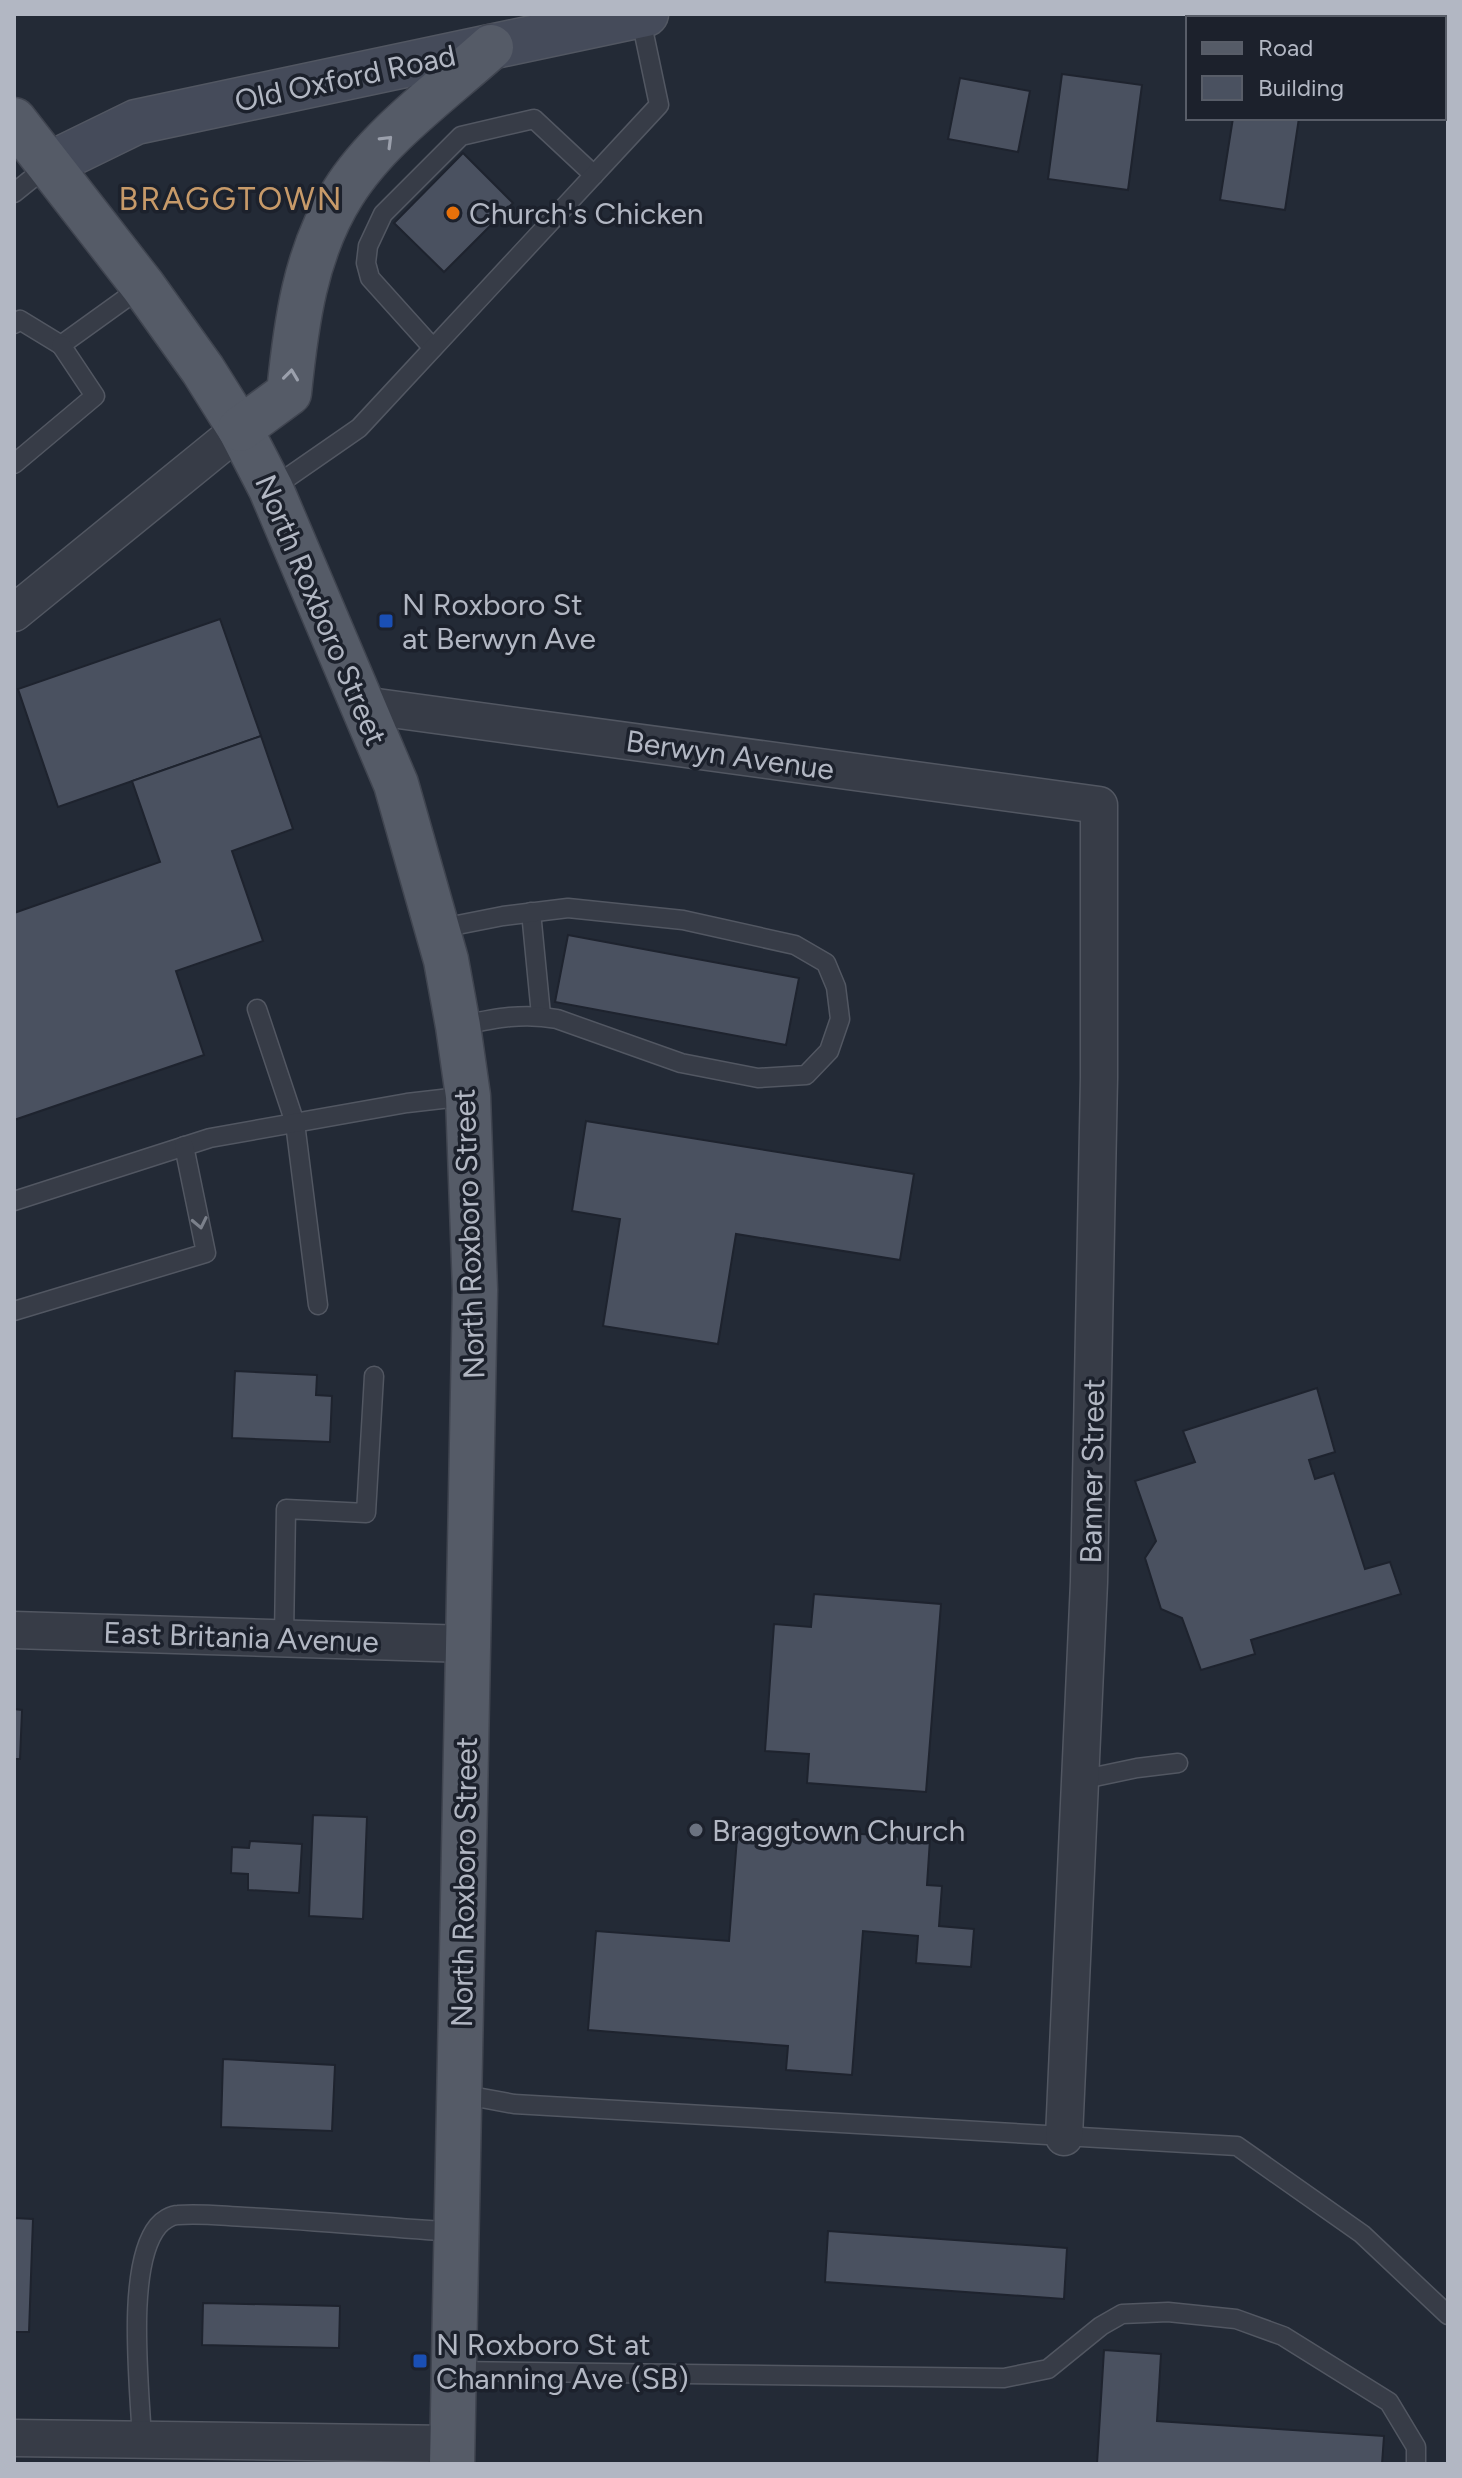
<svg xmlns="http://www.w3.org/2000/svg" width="1462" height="2478" font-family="Figtree,sans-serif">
  <rect width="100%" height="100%" fill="#232a36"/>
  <g fill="#4a5160" stroke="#1e232e" stroke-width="2">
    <path d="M1062 74 1142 85 1128 190 1048 179Z"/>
    <path d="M960 78 1030 91 1018 152 948 139Z"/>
    <path d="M1233 118H1299L1285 210 1220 200Z"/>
    <path d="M463 153 513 203 444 272 394 223Z"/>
    <path d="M220 619 261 736 58 807 18 689Z"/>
    <path d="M261 736 293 829 232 851 263 941 176 971 204 1055 14 1120V913L160 862 132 781Z"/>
    <path d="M568 935 799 978 786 1045 555 1002Z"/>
    <path d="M586 1121 914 1174 900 1260 736 1234 718 1344 603 1326 620 1219 572 1211Z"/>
    <path d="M235 1371 317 1375 316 1395 332 1396 330 1442 232 1438Z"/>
    <path d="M1317 1388 1335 1452 1309 1460 1315 1479 1334 1473 1365 1569 1390 1562 1401 1594 1251 1640 1255 1654 1201 1670 1182 1618 1161 1609 1145 1558 1156 1541 1135 1481 1195 1462 1183 1431Z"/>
    <path d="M814 1594 941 1604 926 1792 807 1783 809 1754 765 1751 774 1624 811 1627Z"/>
    <path d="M14 1709 22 1710 20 1759H14Z"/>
    <path d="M313 1815 367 1817 363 1919 309 1916Z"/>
    <path d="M738 1825 930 1839 927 1885 942 1886 939 1926 974 1929 971 1967 916 1963 918 1936 863 1931 852 2075 786 2070 788 2046 588 2030 596 1931 729 1941Z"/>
    <path d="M250 1841 302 1844 299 1893 248 1890V1874L231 1873 232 1847 249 1848Z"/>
    <path d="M223 2059 335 2065 332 2131 221 2127Z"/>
    <path d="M14 2218 33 2219 29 2332H14Z"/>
    <path d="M828 2231 1067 2248 1064 2299 825 2282Z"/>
    <path d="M203 2303 340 2306 339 2348 202 2345Z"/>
    <path d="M1104 2350 1161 2354 1157 2421 1384 2436 1382 2464H1097Z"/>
  </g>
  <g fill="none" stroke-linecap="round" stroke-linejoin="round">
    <defs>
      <g id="lane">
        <path d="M14 193 50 164"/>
        <path d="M14 324 20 320 61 345 143 286"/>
        <path d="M433 348 370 278 366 263 368 246 383 214 461 136 534 119 594 175"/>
        <path d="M14 464 95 396 61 345"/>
        <path d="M271 489 359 428 659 105 640 15"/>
        <path d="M531 912 541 1015"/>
        <path d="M437 929 503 916 568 908 683 920 795 945 826 963 836 987 840 1019 829 1051 806 1075 758 1078 681 1063 557 1019C522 1012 492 1019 458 1026"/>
        <path d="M257 1009 295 1123 318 1305"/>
        <path d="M14 1201 210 1138 407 1103 468 1096"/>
        <path d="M14 1311 206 1253 184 1146"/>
        <path d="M284 1638 286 1509 366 1513 374 1376"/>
        <path d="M1080 1780 1137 1768 1178 1763"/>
        <path d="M460 2094 514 2104 1237 2146 1362 2234 1448 2315"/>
        <path d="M455 2371 1004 2378 1048 2369 1101 2326 1122 2314 1168 2312 1236 2319 1283 2336 1389 2402 1416 2447V2464"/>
        <path d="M142 2441C140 2389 125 2266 158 2226 162 2221 171 2215 178 2215 200 2213 223 2216 245 2217 316 2220 386 2228 457 2232"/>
      </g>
      <g id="street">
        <path d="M14 613 240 429"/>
        <path d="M362 705 1099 805V1078L1089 1582 1064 2137"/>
        <path d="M14 1630 468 1644"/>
        <path d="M14 2438 452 2444"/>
      </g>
      <path id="secondary" d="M50 164 136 122 646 14"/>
      <g id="primary">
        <path d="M14 120 143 286 203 370 240 429 271 489 396 784 446 960 458 1026 468 1096 475 1290 452 2464"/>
        <path d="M240 429 289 393C296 324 305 253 343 193 378 137 442 91 491 47"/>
      </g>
    </defs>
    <use href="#lane" stroke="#525762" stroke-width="21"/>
    <use href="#street" stroke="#525762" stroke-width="39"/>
    <use href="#secondary" stroke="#525762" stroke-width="47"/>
    <use href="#primary" stroke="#404550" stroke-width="47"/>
    <use href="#lane" stroke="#373c47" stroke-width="18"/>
    <use href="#street" stroke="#373c47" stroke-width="36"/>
    <use href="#secondary" stroke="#454b5a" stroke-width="44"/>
    <use href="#primary" stroke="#555b67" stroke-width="44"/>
  </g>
  <defs><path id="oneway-chevron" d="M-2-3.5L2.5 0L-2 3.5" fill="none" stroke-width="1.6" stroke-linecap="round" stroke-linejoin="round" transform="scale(2)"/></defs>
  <g stroke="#9ba0ac">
    <use href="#oneway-chevron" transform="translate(387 141) rotate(-45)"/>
    <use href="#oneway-chevron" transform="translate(291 375) rotate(-83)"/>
  </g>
  <use stroke="#7b808b" href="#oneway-chevron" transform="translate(200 1223) rotate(78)"/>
  <circle fill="#e8710a" stroke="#1c212c" stroke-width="3" cx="453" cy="213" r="8"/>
  <g fill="#1a4fb4" stroke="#1c212c" stroke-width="3">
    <rect x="378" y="613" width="16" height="16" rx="4"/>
    <rect x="412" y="2353" width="16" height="16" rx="4"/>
  </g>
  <circle fill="#6b7280" stroke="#1c212c" stroke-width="3" cx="696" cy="1830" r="8"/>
  <g text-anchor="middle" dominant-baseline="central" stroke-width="7" stroke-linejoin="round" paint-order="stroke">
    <g font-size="30" fill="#b2b7c3" stroke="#1c212c">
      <text transform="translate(345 78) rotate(-12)">Old Oxford Road</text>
      <text transform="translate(321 610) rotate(67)">North Roxboro Street</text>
      <text transform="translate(730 755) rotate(8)">Berwyn Avenue</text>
      <text transform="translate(469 1234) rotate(-92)">North Roxboro Street</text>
      <text transform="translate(1092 1471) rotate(-89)">Banner Street</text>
      <text transform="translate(241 1637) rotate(2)">East Britania Avenue</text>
      <text transform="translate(464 1882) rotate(-89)">North Roxboro Street</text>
    </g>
    <g font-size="30" fill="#b2b7c3" stroke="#1c212c" text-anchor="start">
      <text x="469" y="213">Church's Chicken</text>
      <text x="402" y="604">N Roxboro St<tspan x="402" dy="34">at Berwyn Ave</tspan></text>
      <text x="712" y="1830">Braggtown Church</text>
      <text x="436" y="2344">N Roxboro St at<tspan x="436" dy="34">Channing Ave (SB)</tspan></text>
    </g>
    <g font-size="32" letter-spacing="2" fill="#c79a69" stroke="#1c212c">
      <text x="231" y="199">BRAGGTOWN</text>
    </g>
  </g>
  <rect width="1462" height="2478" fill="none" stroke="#b2b7c3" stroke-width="32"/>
  <rect x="1186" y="16" width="260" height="104" fill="#1c212c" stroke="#585d68" stroke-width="2"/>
  <rect x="1202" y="42" width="40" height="12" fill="#555b67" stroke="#585d68" stroke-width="2"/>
  <text x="1258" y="56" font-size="24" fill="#b2b7c3">Road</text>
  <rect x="1202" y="76" width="40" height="24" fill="#4a5160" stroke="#585d68" stroke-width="2"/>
  <text x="1258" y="96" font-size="24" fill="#b2b7c3">Building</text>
</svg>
